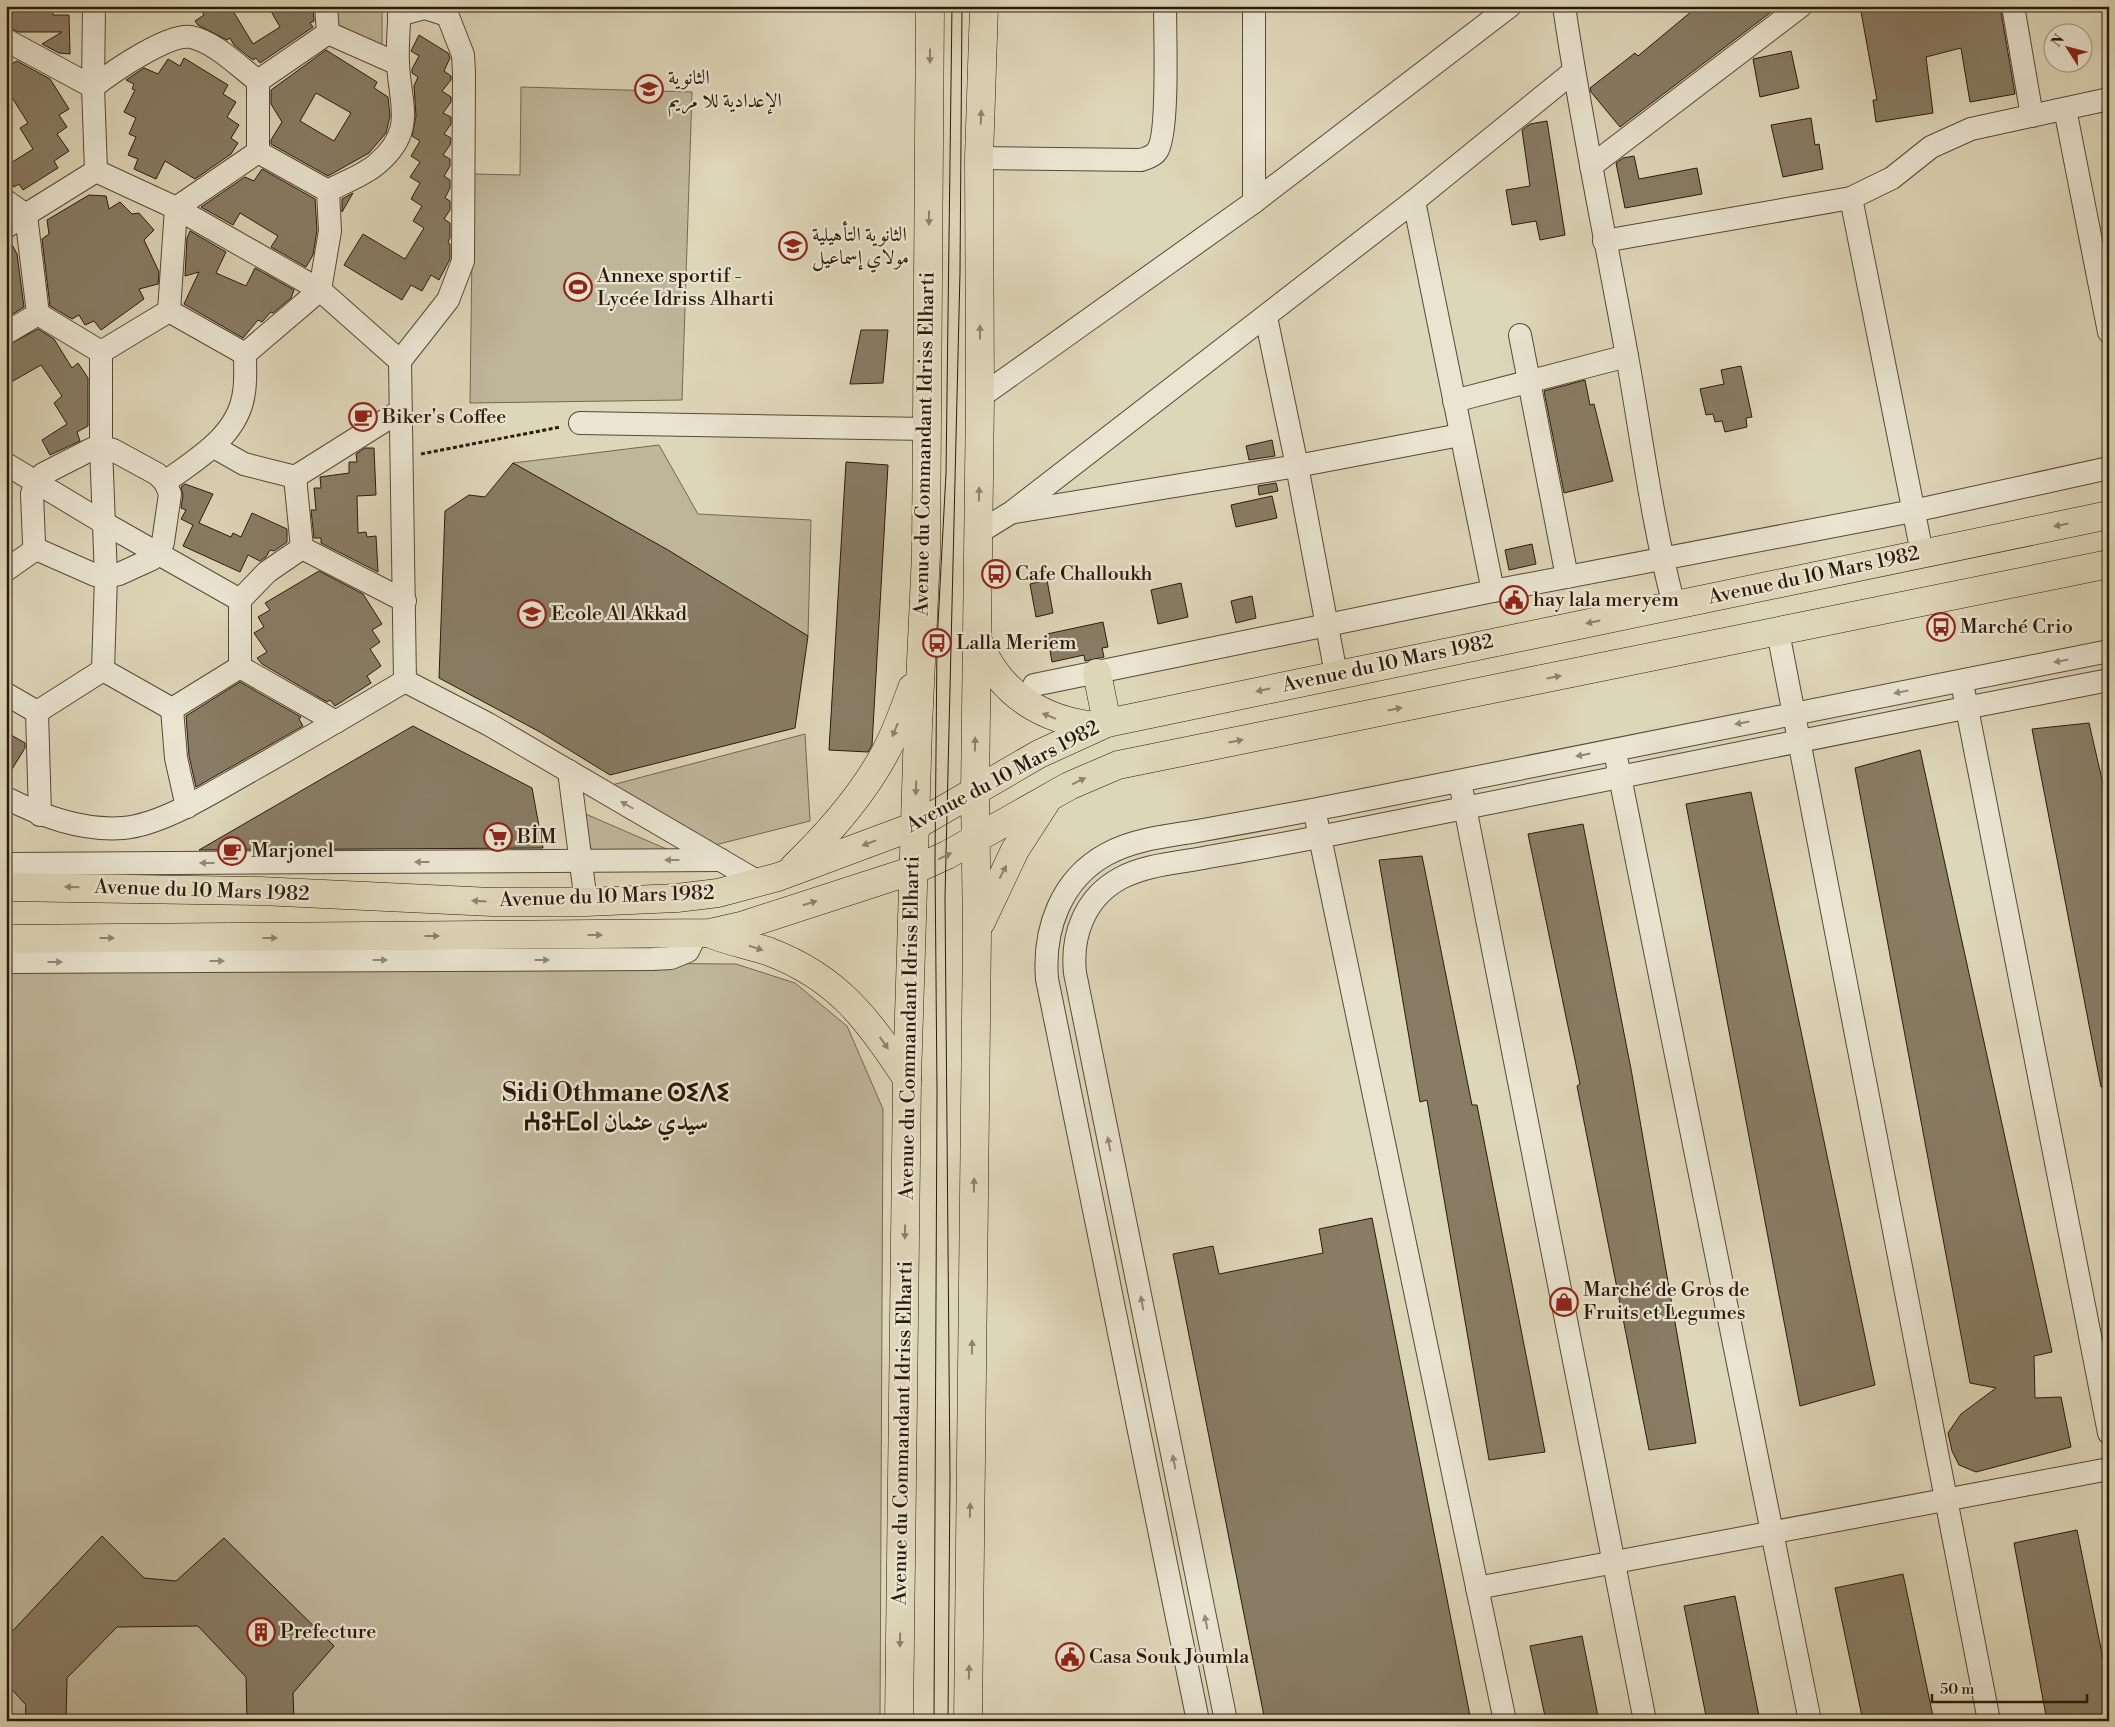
<svg xmlns="http://www.w3.org/2000/svg" width="2115" height="1727" font-family="'Libre Bodoni',Amiri,'Noto Sans Tifinagh',serif">
  <rect width="100%" height="100%" fill="#ded6b8"/>
  <filter id="stains"><feTurbulence type="fractalNoise" baseFrequency=".004" numOctaves="4"/><feColorMatrix values="0 0 0 0 .2 0 0 0 0 .09 0 0 0 0 .02 0 0 0 .5 -.17"/></filter>
  <radialGradient id="worn" r=".72"><stop offset=".6" stop-color="#630" stop-opacity="0"/><stop offset="1" stop-color="#630" stop-opacity=".3"/></radialGradient>
  <g fill="#bfb69a" stroke="#746852">
    <path d="M332 6H382V48L332 21Z"/>
    <path d="M521 87 692 92 682 400 470 403 473 174 520 175Z"/>
    <path d="M659 445 698 514 811 520 808 636 513 463Z"/>
    <path d="M805 734 810 821 715 845 608 786Z"/>
    <path d="M581 812 685 857 593 856Z"/>
    <path d="M6 959 736 964 795 983 847 1026 883 1109 880 1721H6Z"/>
  </g>
  <g fill="#887c64" stroke="#2a1a0a" fill-rule="evenodd">
    <path d="M12 6 53 7V15H69L70 54 59 53 42 44 62 32H18L12 29Z"/>
    <path d="M199 6H230L253 44 280 27 268 6H313L314 21 310 23 313 27 260 63 256 58 253 60 234 45 230 38 227 40 198 25 195 21 204 15Z"/>
    <path d="M1698 6H1779L1620 127 1591 92 1590 88 1635 53 1638 56Z"/>
    <path d="M1860 6H2000L2015 94 1970 102 1961 48 1926 57 1933 113 1876 122 1873 100H1877Z"/>
    <path d="M419 35 448 53 450 58 444 71 451 76V80L442 91 451 97V102L443 113 451 117V124L444 134 451 138 450 145 443 155 450 159V166L444 176 450 180V188L445 198 450 201V210L444 219 450 223V238L448 242 450 244V259L439 280 431 275 422 291 411 285 402 300 344 265 363 234 405 259 424 228 413 221 422 206 411 199 420 183 410 177 420 162 411 156 420 141 412 136 416 116 414 86 418 77 412 73V69L419 56 411 51Z"/>
    <path d="M326 50 377 82 374 88 388 97 390 116 386 133 369 153 328 176 271 144V140L282 122 271 104V90ZM316 93 351 113 334 141 300 121Z"/>
    <path d="M1791 51 1799 88 1760 97 1753 59Z"/>
    <path d="M184 58 228 85 223 94 236 102 227 117 239 125 231 138 238 143 231 154 195 179 165 161 156 179 134 169 138 159 128 155 136 137 129 134 136 118 124 112 135 90 132 89 134 84 126 80 144 68 158 74 168 59 180 66Z"/>
    <path d="M17 61 50 79 69 109 59 115 67 127 57 134 69 151 54 161 58 168 23 190 19 184 14 187 6 176V166L33 149 20 128 28 123 6 88V67Z"/>
    <path d="M1811 118 1815 145 1819 144 1823 169 1783 177 1771 125Z"/>
    <path d="M1547 121 1565 235 1540 240 1536 221 1512 225 1506 190 1530 186 1522 130 1530 124Z"/>
    <path d="M1634 156 1639 179 1697 168 1702 194 1625 208 1616 163 1623 158Z"/>
    <path d="M262 169 315 199 317 230 313 255 306 267 271 247 278 236 240 213 233 225 201 207 245 177 254 181Z"/>
    <path d="M353 193 342 212V199Z"/>
    <path d="M89 195 106 196 109 209 120 202 132 214 139 213 154 230 144 240 159 272 158 284 139 289 144 299 101 330 94 321 85 325 79 315 72 319 50 306 42 239 49 234 47 220Z"/>
    <path d="M190 231 226 252 216 273 246 286 255 268 294 290 291 298 273 313 271 312 262 322 258 320 243 338 184 304 199 272 185 276 187 238Z"/>
    <path d="M9 239 17 254 24 307 6 318V240Z"/>
    <path d="M38 329 54 339 72 368 78 363 88 378V426L77 432 80 441 50 455 42 440 67 424 54 403 62 396 41 365 6 385V346Z"/>
    <path d="M861 330H888L883 383 850 384Z"/>
    <path d="M1741 366 1752 417 1746 418 1747 427 1725 432 1722 421 1715 422 1713 414 1706 415 1700 389 1724 384 1721 370Z"/>
    <path d="M1585 380 1590 405 1594 404 1613 481 1564 493 1544 391Z"/>
    <path d="M1272 440 1275 456 1249 460 1246 446Z"/>
    <path d="M365 448H374L376 495 357 496 358 533 366 532 367 537 376 536 378 572 321 543V538H314L311 510H316L314 488H321L320 477 349 473V462H357L356 454Z"/>
    <path d="M846 462 888 465 872 745 868 752 829 750Z"/>
    <path d="M513 463 668 550 808 636 795 728 610 775 540 732 439 678 445 511 469 495 485 497Z"/>
    <path d="M1276 483 1278 491 1259 495 1258 486Z"/>
    <path d="M185 484 213 494 199 523 231 537 233 533 241 537 252 513 287 529V542L274 551 270 550 266 557 260 561 248 555 240 572 183 546 193 525 181 519 186 510 181 508 183 495 181 487Z"/>
    <path d="M1272 496 1277 518 1236 527 1231 505Z"/>
    <path d="M1532 544 1536 564 1509 570 1505 550Z"/>
    <path d="M319 571 363 594 382 624 372 630 380 642 370 649 381 666 367 676 371 683 335 706 330 700 327 702 262 664 257 658 267 652 254 633 264 627 258 617 270 610 265 603Z"/>
    <path d="M1047 580 1053 613 1036 617 1030 584Z"/>
    <path d="M1181 583 1188 617 1158 624 1151 590Z"/>
    <path d="M1252 596 1256 618 1236 623 1231 601Z"/>
    <path d="M1103 622 1108 647 1102 648 1104 657 1085 661 1084 655 1052 662 1047 634Z"/>
    <path d="M240 682 301 717 299 719 303 726 196 787 189 756 186 716Z"/>
    <path d="M2089 723 2109 810V1086L2101 1087 2032 729Z"/>
    <path d="M413 726 532 788 543 848 199 850Z"/>
    <path d="M6 732 25 743V748L6 779Z"/>
    <path d="M1920 750 2052 1352 2034 1356 2035 1398 2061 1397 2071 1447 1976 1472 1959 1465 1952 1451 1948 1433 1961 1414 1996 1388 1970 1383 1855 768Z"/>
    <path d="M1751 792 1875 1385 1800 1406 1686 804Z"/>
    <path d="M1583 824 1631 1069 1696 1443 1649 1450 1577 1086 1580 1084 1528 834Z"/>
    <path d="M1422 856 1472 1105H1477L1545 1452 1489 1460 1427 1100 1420 1102 1379 860Z"/>
    <path d="M1372 1218 1471 1721H1265L1173 1254 1213 1246 1219 1274 1323 1253 1319 1229Z"/>
    <path d="M2077 1530 2109 1688V1721H2047L2014 1543Z"/>
    <path d="M102 1536 144 1578 176 1581 224 1538 334 1646 293 1693 294 1721H247L246 1677 198 1626 117 1627 67 1678 66 1721H25L26 1705 6 1683V1638Z"/>
    <path d="M1903 1574 1934 1721H1863L1835 1588Z"/>
    <path d="M1735 1596 1760 1721H1707L1684 1606Z"/>
    <path d="M1582 1636 1599 1721H1546L1530 1646Z"/>
  </g>
  <g fill="none" stroke-linecap="round" stroke-linejoin="round">
    <defs>
      <g id="minor">
        <path d="M94 6 93 87 96 171"/>
        <path d="M326 6 328 33 398 64"/>
        <path d="M1564 6C1581 124 1606 239 1627 356 1642 439 1652 523 1674 605"/>
        <path d="M2013 6 2032 116"/>
        <path d="M399 15 425 8 447 15"/>
        <path d="M6 40 93 87C111 73 168 33 191 37 215 42 238 66 258 81V152"/>
        <path d="M258 81 328 33"/>
        <path d="M2065 109 2109 332"/>
        <path d="M258 152 328 191"/>
        <path d="M979 158 1141 160C1146 158 1153 157 1157 151 1169 136 1165 31 1165 6"/>
        <path d="M1591 166 1801 6"/>
        <path d="M96 171 176 208 320 290 400 361"/>
        <path d="M328 191C344 182 365 175 378 163 416 130 400 105 398 64 397 45 399 25 400 6"/>
        <path d="M1851 198 1922 553"/>
        <path d="M6 201 26 215 38 314"/>
        <path d="M1414 201 1493 591"/>
        <path d="M1254 202V6"/>
        <path d="M6 227 96 171"/>
        <path d="M1604 241 1851 198 1892 178 1931 147 1971 129 2109 99"/>
        <path d="M169 311 245 354"/>
        <path d="M1266 317 1297 466 1336 674"/>
        <path d="M6 333 38 314 101 352V447L106 577 103 670"/>
        <path d="M1520 335 1567 577"/>
        <path d="M101 352 169 311 176 208 258 152"/>
        <path d="M980 397 1254 202 1510 6"/>
        <path d="M1454 401 1627 356"/>
        <path d="M580 423 927 429"/>
        <path d="M101 447 113 450 157 474 165 482 170 494 163 542 159 553 152 559 119 574 106 577 95 575 36 549 34 543 32 494 35 483 43 474 92 449Z"/>
        <path d="M214 447 244 464 295 477 400 411"/>
        <path d="M6 464 104 523 240 600"/>
        <path d="M295 477 302 548"/>
        <path d="M165 482C197 459 239 435 244 392 246 380 245 367 245 354L320 290 330 231 328 191"/>
        <path d="M1015 512 1297 466 1460 435"/>
        <path d="M978 533 1012 512 1414 201 1573 72"/>
        <path d="M6 570 36 549"/>
        <path d="M1778 632 1989 1721"/>
        <path d="M103 670 172 709"/>
        <path d="M405 681 400 361 448 300 463 261 464 73 463 55 444 6"/>
        <path d="M405 681 488 724 760 883"/>
        <path d="M1034 685 1493 591 1913 511 2109 468"/>
        <path d="M1964 693 2109 1433"/>
        <path d="M6 694 37 712 40 815"/>
        <path d="M172 709 176 758 187 807"/>
        <path d="M172 709 240 667"/>
        <path d="M37 712 103 670"/>
        <path d="M336 722 240 667V600L267 572 302 548 405 601"/>
        <path d="M1617 762 1810 1721"/>
        <path d="M569 771 586 902"/>
        <path d="M1462 792 1645 1721"/>
        <path d="M6 798C42 816 81 831 123 828 162 825 213 792 247 773 300 743 353 712 405 681"/>
        <path d="M1317 823 1505 1721"/>
        <path d="M6 864 721 860"/>
        <path d="M6 962 652 959 671 958 688 951 696 934"/>
        <path d="M1477 1588 2109 1469"/>
        <path d="M1198 1721 1047 979C1043 929 1061 879 1107 854 1136 838 1171 836 1203 830 1253 821 1303 812 1353 802 1605 750 1857 700 2109 651"/>
        <path d="M1226 1721 1075 973C1071 935 1085 897 1121 878 1147 864 1180 863 1208 857 1262 848 1315 838 1369 827 1615 777 1862 728 2109 680"/>
      </g>
      <g id="major">
        <path d="M979 643C1000 694 1043 721 1097 726"/>
        <path d="M1097 673 1107 723"/>
        <path d="M794 867C829 833 862 796 885 753 896 733 904 710 912 688"/>
        <path d="M6 887 260 891 492 902H586L677 898 718 893 778 877 915 826 1039 754 1107 723 2109 515"/>
        <path d="M981 922 1015 850 1046 802"/>
        <path d="M711 934C730 942 750 945 770 952 838 978 869 1020 907 1079"/>
        <path d="M6 939 710 933 741 926 914 870 947 855 1069 786 1118 765 2109 564"/>
        <path d="M899 1721 907 1079 918 727 926 554 930 6"/>
        <path d="M968 1721 977 933 975 793 980 397 979 158 984 6"/>
      </g>
    </defs>
    <use href="#minor" stroke="#574936" stroke-width="24"/>
    <use href="#major" stroke="#2a1a0a" stroke-width="29"/>
    <path stroke="#2a1a0a" stroke-width="3" stroke-dasharray="4 2.5" stroke-linecap="butt" d="M421 454 560 427"/>
    <use href="#minor" stroke="#eae4d1" stroke-width="22"/>
    <use href="#major" stroke="#ded6b8" stroke-width="28"/>
    <g stroke="#2a1a0a" stroke-width="1">
      <path d="M934 1721 937 1091 935 861 937 643 946 473 952 6"/>
      <path d="M948 1721 950 1476 945 897 960 272 962 6"/>
    </g>
  </g>
  <defs><path id="oneway-solid" d="M-6-.8H1V-3.2L6.5 0L1 3.2V.8H-6Z" transform="scale(1.25)"/></defs>
  <g fill="#8d816a">
    <use href="#oneway-solid" transform="translate(930 56) rotate(90)"/>
    <use href="#oneway-solid" transform="translate(981 117) rotate(-88)"/>
    <use href="#oneway-solid" transform="translate(929 218) rotate(90)"/>
    <use href="#oneway-solid" transform="translate(980 332) rotate(-90)"/>
    <use href="#oneway-solid" transform="translate(979 494) rotate(-89)"/>
    <use href="#oneway-solid" transform="translate(2061 525) rotate(168)"/>
    <use href="#oneway-solid" transform="translate(1593 622) rotate(168)"/>
    <use href="#oneway-solid" transform="translate(1554 677) rotate(-11)"/>
    <use href="#oneway-solid" transform="translate(1263 690) rotate(168)"/>
    <use href="#oneway-solid" transform="translate(1395 709) rotate(-11)"/>
    <use href="#oneway-solid" transform="translate(1049 716) rotate(-158)"/>
    <use href="#oneway-solid" transform="translate(895 730) rotate(112)"/>
    <use href="#oneway-solid" transform="translate(1236 741) rotate(-11)"/>
    <use href="#oneway-solid" transform="translate(975 744) rotate(-89)"/>
    <use href="#oneway-solid" transform="translate(1079 781) rotate(-26)"/>
    <use href="#oneway-solid" transform="translate(916 788) rotate(92)"/>
    <use href="#oneway-solid" transform="translate(869 843) rotate(159)"/>
    <use href="#oneway-solid" transform="translate(945 856) rotate(-26)"/>
    <use href="#oneway-solid" transform="translate(1003 872) rotate(-62)"/>
    <use href="#oneway-solid" transform="translate(72 887) rotate(-179)"/>
    <use href="#oneway-solid" transform="translate(479 901) rotate(-177)"/>
    <use href="#oneway-solid" transform="translate(810 903) rotate(-18)"/>
    <use href="#oneway-solid" transform="translate(595 935)"/>
    <use href="#oneway-solid" transform="translate(432 936)"/>
    <use href="#oneway-solid" transform="translate(107 938)"/>
    <use href="#oneway-solid" transform="translate(270 938)"/>
    <use href="#oneway-solid" transform="translate(756 948) rotate(18)"/>
    <use href="#oneway-solid" transform="translate(884 1043) rotate(55)"/>
    <use href="#oneway-solid" transform="translate(974 1185) rotate(-89)"/>
    <use href="#oneway-solid" transform="translate(905 1232) rotate(91)"/>
    <use href="#oneway-solid" transform="translate(972 1347) rotate(-89)"/>
    <use href="#oneway-solid" transform="translate(970 1510) rotate(-89)"/>
    <use href="#oneway-solid" transform="translate(900 1640) rotate(91)"/>
    <use href="#oneway-solid" transform="translate(969 1672) rotate(-89)"/>
  </g>
  <g fill="#948977">
    <use href="#oneway-solid" transform="translate(2061 661) rotate(169)"/>
    <use href="#oneway-solid" transform="translate(1901 692) rotate(169)"/>
    <use href="#oneway-solid" transform="translate(1742 723) rotate(169)"/>
    <use href="#oneway-solid" transform="translate(1583 755) rotate(169)"/>
    <use href="#oneway-solid" transform="translate(627 805) rotate(-150)"/>
    <use href="#oneway-solid" transform="translate(672 860) rotate(180)"/>
    <use href="#oneway-solid" transform="translate(422 862) rotate(180)"/>
    <use href="#oneway-solid" transform="translate(207 863) rotate(180)"/>
    <use href="#oneway-solid" transform="translate(380 960)"/>
    <use href="#oneway-solid" transform="translate(542 960)"/>
    <use href="#oneway-solid" transform="translate(217 961)"/>
    <use href="#oneway-solid" transform="translate(55 962)"/>
    <use href="#oneway-solid" transform="translate(1109 1144) rotate(-101)"/>
    <use href="#oneway-solid" transform="translate(1142 1303) rotate(-101)"/>
    <use href="#oneway-solid" transform="translate(1174 1462) rotate(-101)"/>
    <use href="#oneway-solid" transform="translate(1206 1622) rotate(-101)"/>
  </g>
  <defs>
    <symbol id="school-ring" viewBox="-11 -11 22 22"><circle r="9.5" fill="#eae4d1" stroke="#8f2418" stroke-width="1.5"/><path d="M0-5L7-2L0 1L-7-2ZM-4 1L0 2.5L4 1V4Q0 6-4 4Z" fill="#8f2418"/></symbol>
    <symbol id="stadium-ring" viewBox="-11 -11 22 22"><circle r="9.5" fill="#eae4d1" stroke="#8f2418" stroke-width="1.5"/><path d="M0-5a6.5 5 0 1 0 0 10a6.5 5 0 1 0 0-10ZM-3.5-1.8h7v3.6h-7Z" fill="#8f2418"/></symbol>
    <symbol id="cafe-ring" viewBox="-11 -11 22 22"><circle r="9.5" fill="#eae4d1" stroke="#8f2418" stroke-width="1.5"/><path d="M-5.5-4.5H6V0H3Q3 3.5 0 3.5H-2.5Q-5.5 3.5-5.5 0ZM3-3.2v2h1.7v-2ZM-6 4.5H4V6H-6Z" fill="#8f2418"/></symbol>
    <symbol id="bus-ring" viewBox="-11 -11 22 22"><circle r="9.5" fill="#eae4d1" stroke="#8f2418" stroke-width="1.5"/><path d="M-5-6H5V4H4V6H2V4H-2V6H-4V4H-5ZM-3.5-4V0h7V-4ZM-3.5 1.2v1.5H-2V1.2ZM2 1.2v1.5H3.5V1.2Z" fill="#8f2418"/></symbol>
    <symbol id="civic-ring" viewBox="-11 -11 22 22"><circle r="9.5" fill="#eae4d1" stroke="#8f2418" stroke-width="1.5"/><path d="M-.6-6.5H3V-4.5H.6V-3L4-1V1h2V6H-6V1h2V-1L-.6-3ZM-1.2 2.5V6h2.4V2.5Z" fill="#8f2418"/></symbol>
    <symbol id="supermarket-ring" viewBox="-11 -11 22 22"><circle r="9.5" fill="#eae4d1" stroke="#8f2418" stroke-width="1.5"/><path d="M-6-5.5h2.5l.6 2H6L4.5 2H-2.5L-4.4-4H-6ZM-1.5 3.2a1.3 1.3 0 1 0 .1 0ZM3 3.2a1.3 1.3 0 1 0 .1 0Z" fill="#8f2418"/></symbol>
    <symbol id="shop-ring" viewBox="-11 -11 22 22"><circle r="9.5" fill="#eae4d1" stroke="#8f2418" stroke-width="1.5"/><path d="M-5-2.5h2.3a2.7 3.5 0 0 1 5.4 0H5L5.5 6h-11ZM-1.5-2.5h3a1.5 2.3 0 0 0-3 0Z" fill="#8f2418"/></symbol>
    <symbol id="building-ring" viewBox="-11 -11 22 22"><circle r="9.5" fill="#eae4d1" stroke="#8f2418" stroke-width="1.5"/><path d="M-4-6H4V6H1V3H-1V6H-4ZM-2.5-4.3h1.7v1.8h-1.7ZM.8-4.3h1.7v1.8H.8ZM-2.5-1h1.7V.8h-1.7ZM.8-1h1.7V.8H.8Z" fill="#8f2418"/></symbol>
  </defs>
  <g fill-rule="evenodd">
    <use href="#school-ring" x="633" y="73" width="32" height="32"/>
    <use href="#school-ring" x="777" y="230" width="32" height="32"/>
    <use href="#stadium-ring" x="562" y="271" width="32" height="32"/>
    <use href="#cafe-ring" x="347" y="401" width="32" height="32"/>
    <use href="#bus-ring" x="980" y="558" width="32" height="32"/>
    <use href="#civic-ring" x="1498" y="584" width="32" height="32"/>
    <use href="#school-ring" x="516" y="598" width="32" height="32"/>
    <use href="#bus-ring" x="1925" y="611" width="32" height="32"/>
    <use href="#bus-ring" x="921" y="627" width="32" height="32"/>
    <use href="#supermarket-ring" x="482" y="821" width="32" height="32"/>
    <use href="#cafe-ring" x="216" y="835" width="32" height="32"/>
    <use href="#shop-ring" x="1548" y="1286" width="32" height="32"/>
    <use href="#building-ring" x="245" y="1616" width="32" height="32"/>
    <use href="#civic-ring" x="1054" y="1641" width="32" height="32"/>
  </g>
  <g text-anchor="middle" dominant-baseline="central" stroke-width="4.5" stroke-linejoin="round" paint-order="stroke">
    <g font-size="20" fill="#2a1a0a" stroke="#eae4d1" text-anchor="start">
      <text x="668" y="78">الثانوية<tspan x="668" dy="23">الإعدادية للا مريم</tspan></text>
      <text x="812" y="235">الثانوية التأهيلية<tspan x="812" dy="23">مولاي إسماعيل</tspan></text>
      <text x="597" y="276">Annexe sportif -<tspan x="597" dy="23">Lycée Idriss Alharti</tspan></text>
      <text x="382" y="417">Biker's Coffee</text>
      <text x="1015" y="574">Cafe Challoukh</text>
      <text x="1533" y="600">hay lala meryem</text>
      <text x="551" y="614">Ecole Al Akkad</text>
      <text x="1960" y="627">Marché Crio</text>
      <text x="956" y="643">Lalla Meriem</text>
      <text x="517" y="837">BİM</text>
      <text x="251" y="851">Marjonel</text>
      <text x="1583" y="1290">Marché de Gros de<tspan x="1583" dy="23">Fruits et Legumes</tspan></text>
      <text x="280" y="1632">Prefecture</text>
      <text x="1089" y="1657">Casa Souk Joumla</text>
    </g>
    <g font-size="20" fill="#2a1a0a" stroke="#eae4d1">
      <text transform="translate(925 444) rotate(-89)">Avenue du Commandant Idriss Elharti</text>
      <text transform="translate(1814 576) rotate(-12)">Avenue du 10 Mars 1982</text>
      <text transform="translate(1388 664) rotate(-12)">Avenue du 10 Mars 1982</text>
      <text transform="translate(1003 777) rotate(-28)">Avenue du 10 Mars 1982</text>
      <text transform="translate(202 891) rotate(2)">Avenue du 10 Mars 1982</text>
      <text transform="translate(607 897) rotate(-2)">Avenue du 10 Mars 1982</text>
      <text transform="translate(910 1028) rotate(-89)">Avenue du Commandant Idriss Elharti</text>
      <text transform="translate(903 1433) rotate(-89)">Avenue du Commandant Idriss Elharti</text>
    </g>
    <g font-size="25" font-weight="bold" fill="#2a1a0a" stroke="#eae4d1">
      <text x="616" y="1093">Sidi Othmane ⵙⵉⴷⵉ<tspan x="616" dy="29">ⵄⵓⵜⵎⴰⵏ سيدي عثمان</tspan></text>
    </g>
  </g>
  <rect width="2115" height="1727" fill="none" stroke="#ded6b8" stroke-width="25"/>
  <rect x="8" y="8" width="2100" height="1712" fill="none" stroke="#2a1a0a" stroke-width="2.5"/>
  <rect x="12" y="12" width="2090" height="1702" fill="none" stroke="#2a1a0a"/>
  <g transform="translate(2068 48) rotate(306)"><circle r="24" fill="#eae4d1" stroke="#9d9381"/>
  <path d="M0-4L9 19L0 12L-9 19Z" fill="#8f2418"/>
  <text y="-8" font-size="14" font-weight="bold" text-anchor="middle" fill="#2a1a0a">N</text>
  </g>
  <path d="M1932 1694v8h155v-8" fill="none" stroke="#2a1a0a" stroke-width="2.5"/>
  <text x="1940" y="1694" font-size="15" fill="#2a1a0a" stroke="#eae4d1" stroke-width="4" paint-order="stroke">50 m</text>
  <rect width="100%" height="100%" filter="url(#stains)"/>
  <rect width="100%" height="100%" fill="url(#worn)"/>
</svg>
